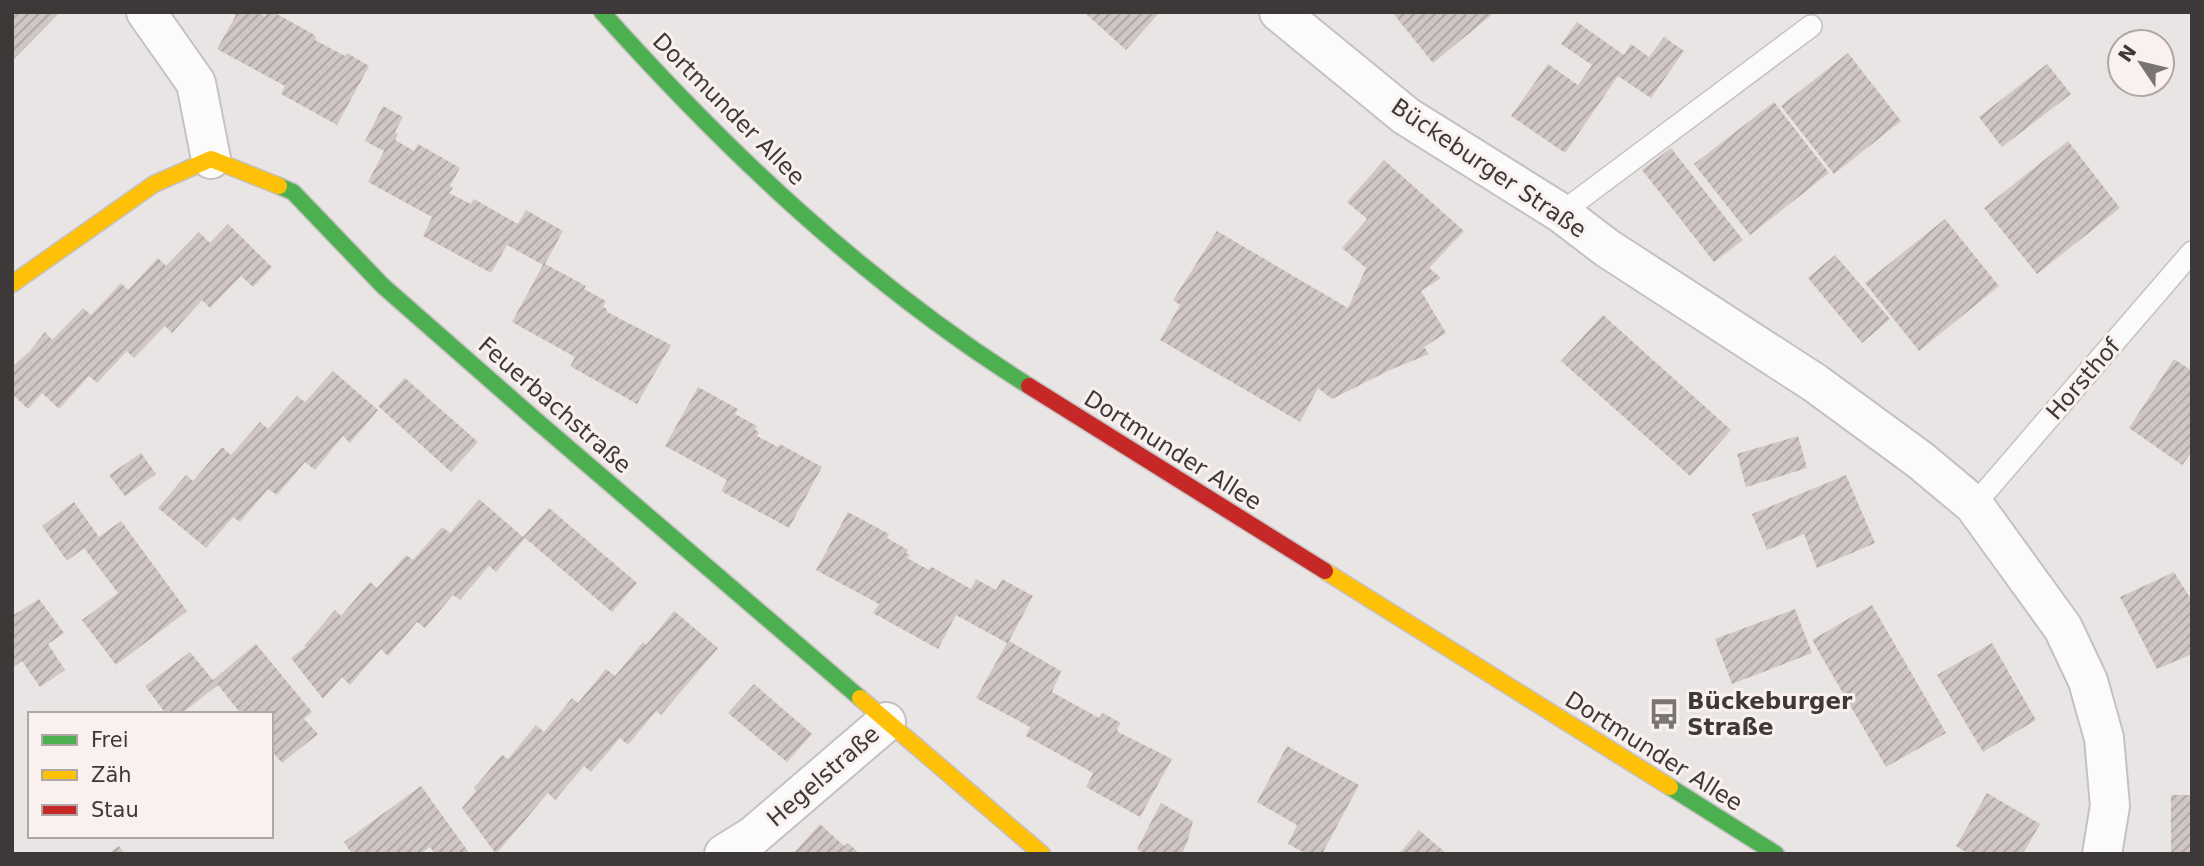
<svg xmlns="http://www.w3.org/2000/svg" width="2204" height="866" font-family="'DejaVu Sans',sans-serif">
  <defs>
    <pattern id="building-hatch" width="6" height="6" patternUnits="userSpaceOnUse" patternTransform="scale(1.75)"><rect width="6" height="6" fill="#d0c6c4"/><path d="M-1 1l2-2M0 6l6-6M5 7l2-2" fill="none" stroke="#aaa2a0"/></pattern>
  </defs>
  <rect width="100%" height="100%" fill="#eae5e5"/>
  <g fill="url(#building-hatch)">
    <path d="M12 12H60L12 61Z"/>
    <path d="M231 12H258L265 16 268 12H273L313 34 316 37 315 40 345 56 347 53 369 66 337 125 281 94 285 86 217 49 236 15Z"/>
    <path d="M1084 12H1160L1126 50Z"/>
    <path d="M1392 12H1495L1433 63Z"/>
    <path d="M1577 22 1624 55 1631 44 1649 57 1664 37 1684 51 1651 98 1618 76 1565 153 1511 116 1548 64 1578 85 1592 65 1561 44Z"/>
    <path d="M1848 53 1901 121 1834 174 1781 106Z"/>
    <path d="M2047 64 2071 94 2002 147 1979 117Z"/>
    <path d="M1774 102 1829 173 1750 235 1694 164Z"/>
    <path d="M383 106 403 117 395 132 398 134 395 140 414 151 418 144 460 168 450 186 453 188 449 193 471 204 474 199 518 224 526 210 563 231 545 264 586 286 584 289 606 301 603 307 607 309V312L671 345 637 404 570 366 575 357 512 322 543 265 507 245 491 273 423 236 432 217 368 182 384 151 365 141Z"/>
    <path d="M2068 141 2120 208 2037 274 1984 208Z"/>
    <path d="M1671 148 1743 240 1714 262 1642 170Z"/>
    <path d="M1384 160 1464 231 1429 268 1441 278 1421 291 1446 333 1424 347 1429 354 1390 370 1332 399 1318 388 1300 422 1160 340 1180 305 1173 300 1217 231 1348 308 1366 268 1342 248 1367 219 1347 202Z"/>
    <path d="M1945 219 1999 286 1919 351 1865 283Z"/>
    <path d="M228 224 272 267 253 287 241 276 210 308 202 300 172 333 165 326 134 358 127 351 97 383 89 376 59 409 42 393 28 409 12 394V371L15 368 13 366 30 351 45 332 52 340 83 308 91 315 121 283 128 290 158 258 166 266 199 232 210 243Z"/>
    <path d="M1835 255 1890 319 1862 343 1808 278Z"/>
    <path d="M1603 315 1731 430 1690 476 1561 361Z"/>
    <path d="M2174 359 2192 371V452L2182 465 2129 428Z"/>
    <path d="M333 371 378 410 350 443 343 436 315 470 305 462 277 495 268 489 240 522 233 517 206 548 158 508 186 475 193 481 222 447 231 455 260 422 268 429 297 396 305 402Z"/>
    <path d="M405 378 478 442 451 472 378 406Z"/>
    <path d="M698 387 738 409 735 414 757 426 755 430 759 432 757 436 778 447 780 444 822 467 789 528 721 491 727 480 665 446Z"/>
    <path d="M1798 436 1807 468 1746 487 1737 454Z"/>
    <path d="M141 453 156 474 125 496 109 475Z"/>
    <path d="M1846 475 1875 543 1817 568 1804 534 1767 550 1752 514Z"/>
    <path d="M479 499 523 537 549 508 637 583 612 612 525 538 496 572 489 566 460 600 453 595 425 628 417 622 388 656 381 649 350 685 342 677 323 699 291 658 306 647 304 646 335 610 341 616 370 582 377 588 406 555 413 560 442 527 450 533Z"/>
    <path d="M74 502 99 537 121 521 187 611 116 665 82 620 118 593 84 548 67 561 42 526Z"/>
    <path d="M848 512 889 534 887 538 908 550 906 553 910 555 907 558 929 570 932 567 971 589 976 579 996 590 1002 579 1033 596 1009 641 1061 671 1052 692 1099 718 1103 713 1121 723 1117 729 1118 732 1172 759 1140 817 1086 787 1093 773 1026 736 1030 727 976 698 1007 643 956 615 938 649 873 613 879 604 816 570Z"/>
    <path d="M2174 572 2192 601V654L2157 669 2120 597Z"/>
    <path d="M39 599 64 633 48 644 65 670 40 687 22 661 12 668V616Z"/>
    <path d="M1872 605 1946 733 1886 767 1812 640Z"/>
    <path d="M1795 609 1812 653 1732 684 1715 639Z"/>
    <path d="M674 611 718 648 661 715 656 711 628 745 620 738 591 772 584 766 555 800 548 793 496 854 462 808 476 791 474 788 502 755 508 759 536 725 544 732 572 698 578 703 606 669 615 676 643 642 646 645Z"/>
    <path d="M1992 643 2036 720 1983 752 1937 675Z"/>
    <path d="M256 644 312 712 304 719 318 734 282 763 271 750V714H241L218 685 181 714H166L145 686 190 652 213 680Z"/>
    <path d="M754 684 812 734 787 762 728 713Z"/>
    <path d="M1287 746 1359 785 1322 854H1307L1288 844 1297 825 1257 802Z"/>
    <path d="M421 786 470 854H435L430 847 420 854H352L344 842Z"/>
    <path d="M1987 793 2040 824 2023 854H1969L1956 846Z"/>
    <rect x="2171" y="795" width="21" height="59"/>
    <path d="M1161 803 1193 821 1187 843 1182 854H1145L1137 849Z"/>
    <path d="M820 824 844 846 848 843 860 854H793Z"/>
    <path d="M1419 830 1447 854H1399Z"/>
    <path d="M119 846 125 854H108Z"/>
  </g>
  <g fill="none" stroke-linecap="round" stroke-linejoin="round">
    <defs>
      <g id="lane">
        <path d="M1561 213 1811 26"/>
        <path d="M1974 505 2192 252"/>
      </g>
      <g id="street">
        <path d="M146 12 196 83 211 159"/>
        <path d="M1279 12 1406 116 1561 213 1607 248 1815 383 1920 460 1974 505 2063 628 2088 681 2104 738 2110 806 2102 854"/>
        <path d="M724 854 753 836 886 722"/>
      </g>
      <g id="fast">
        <path d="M602 12C728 153 868 285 1029 386"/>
        <path d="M279 186 293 192 383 286 538 422 860 698"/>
        <path d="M1670 787 1776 854"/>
      </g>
      <g id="slow">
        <path d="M12 284 154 184 211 159 279 186"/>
        <path d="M1325 571 1670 787"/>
        <path d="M860 698 1042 854"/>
      </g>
      <path id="jam" d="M1029 386 1325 571"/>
    </defs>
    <use href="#lane" stroke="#c5c1c1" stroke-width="24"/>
    <use href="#street" stroke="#c5c1c1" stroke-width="42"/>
    <use href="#fast" stroke="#c5c1c1" stroke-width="19"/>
    <use href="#slow" stroke="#c5c1c1" stroke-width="19"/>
    <use href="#jam" stroke="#c5c1c1" stroke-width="19"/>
    <use href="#lane" stroke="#fcfbfb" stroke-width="21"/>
    <use href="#street" stroke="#fcfbfb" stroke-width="38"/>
    <use href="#fast" stroke="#4caf50" stroke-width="16"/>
    <use href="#slow" stroke="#ffc107" stroke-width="16"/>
    <use href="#jam" stroke="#c62828" stroke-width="16"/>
  </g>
  <defs>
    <symbol id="bus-bare" viewBox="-9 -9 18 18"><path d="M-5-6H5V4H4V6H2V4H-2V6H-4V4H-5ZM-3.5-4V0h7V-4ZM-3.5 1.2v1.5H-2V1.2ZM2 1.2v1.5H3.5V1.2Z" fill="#797575" stroke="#faf1ef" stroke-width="2.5" paint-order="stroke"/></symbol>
  </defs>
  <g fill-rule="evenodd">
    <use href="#bus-bare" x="1642" y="692" width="44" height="44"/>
  </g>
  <g text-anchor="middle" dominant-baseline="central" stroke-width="6" stroke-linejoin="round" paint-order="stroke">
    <g font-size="23" fill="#3c3938" stroke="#faf1ef">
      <text transform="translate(729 109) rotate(45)">Dortmunder Allee</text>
      <text transform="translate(1489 168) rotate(34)">Bückeburger Straße</text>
      <text transform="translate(2083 379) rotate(-49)">Horsthof</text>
      <text transform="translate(555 405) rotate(41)">Feuerbachstraße</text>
      <text transform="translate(1173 450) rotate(32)">Dortmunder Allee</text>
      <text transform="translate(1654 751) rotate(32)">Dortmunder Allee</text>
      <text transform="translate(823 776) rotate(-41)">Hegelstraße</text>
    </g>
    <g font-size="23" font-weight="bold" fill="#3c3938" stroke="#faf1ef" text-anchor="start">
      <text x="1687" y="701">Bückeburger<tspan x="1687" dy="26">Straße</tspan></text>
    </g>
  </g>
  <rect width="2204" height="866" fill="none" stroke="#3c3938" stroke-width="28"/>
  <rect x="28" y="712" width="245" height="126" fill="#faf1ef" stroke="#aea7a6" stroke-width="2"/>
  <rect x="42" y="735" width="35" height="10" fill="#4caf50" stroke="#aea7a6" stroke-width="2"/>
  <text x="91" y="747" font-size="21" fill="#3c3938">Frei</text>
  <rect x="42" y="770" width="35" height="10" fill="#ffc107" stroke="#aea7a6" stroke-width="2"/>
  <text x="91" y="782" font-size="21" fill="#3c3938">Zäh</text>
  <rect x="42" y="805" width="35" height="10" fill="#c62828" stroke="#aea7a6" stroke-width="2"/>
  <text x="91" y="817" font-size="21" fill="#3c3938">Stau</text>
  <g transform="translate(2141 63) rotate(305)"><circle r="33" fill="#faf1ef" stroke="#aea7a6" stroke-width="2"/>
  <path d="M0-5L12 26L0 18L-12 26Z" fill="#797575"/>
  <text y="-10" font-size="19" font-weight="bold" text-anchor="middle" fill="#3c3938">N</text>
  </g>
</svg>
